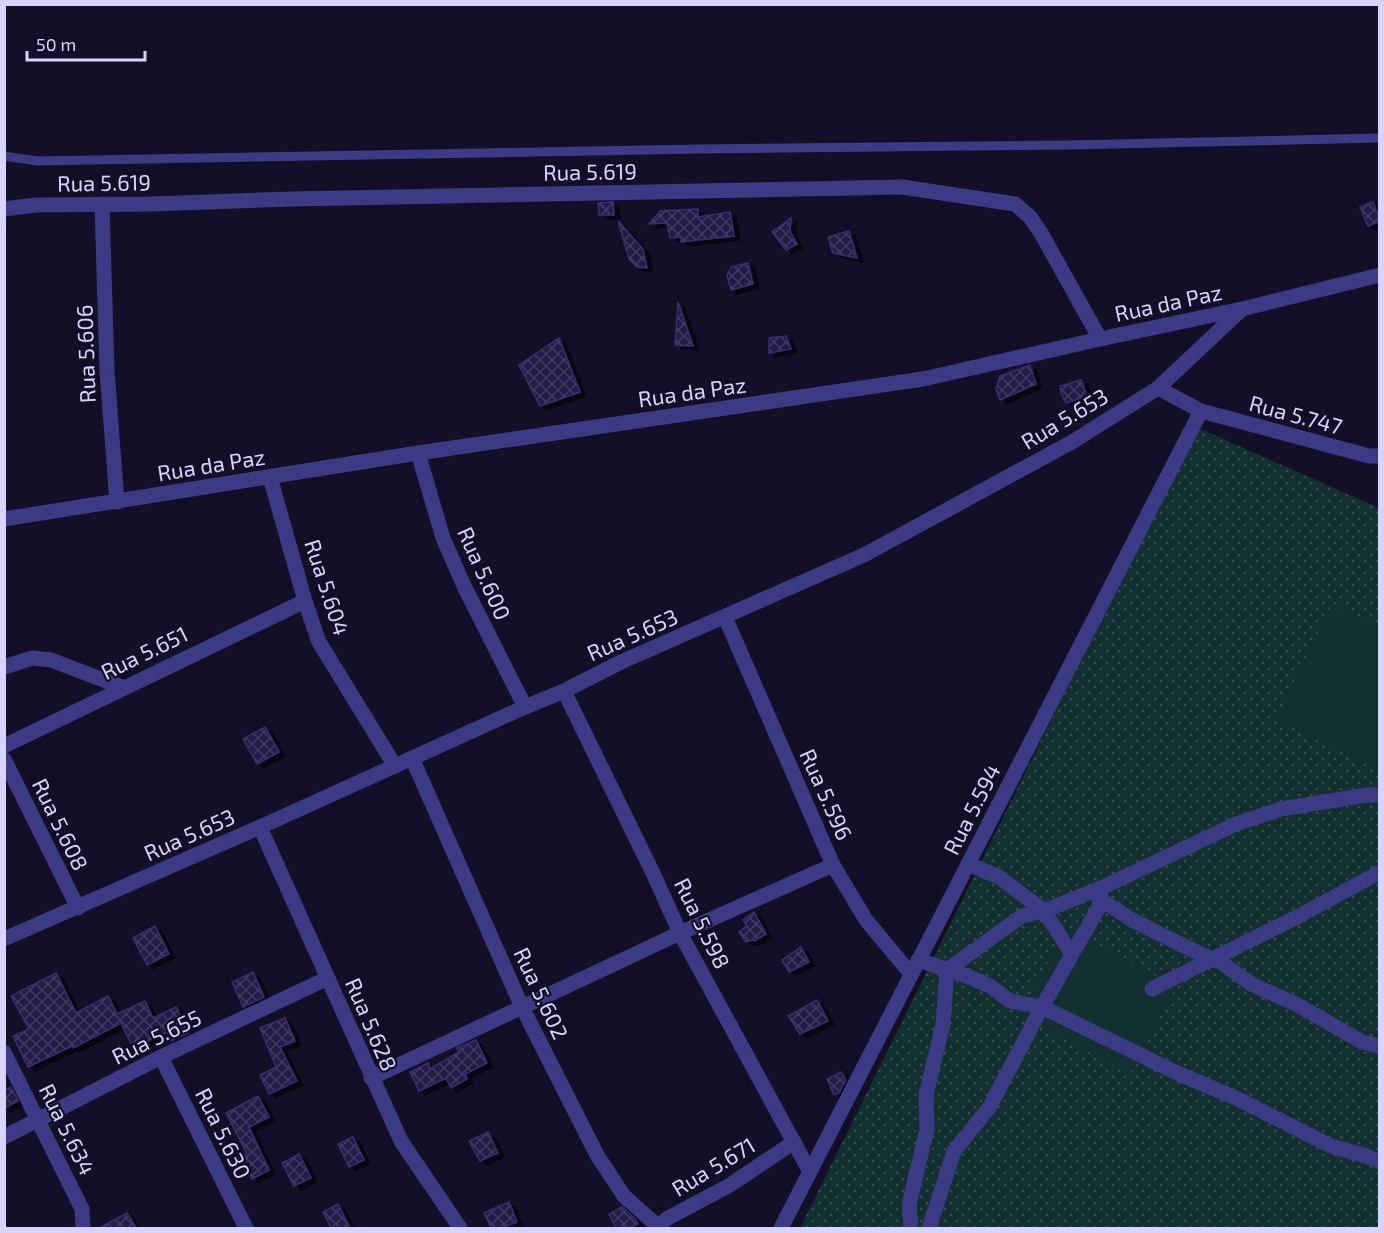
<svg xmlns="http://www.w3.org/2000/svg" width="1384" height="1233" font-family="'Exo 2',sans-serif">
  <defs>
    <pattern id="grass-dots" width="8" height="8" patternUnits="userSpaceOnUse" patternTransform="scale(1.5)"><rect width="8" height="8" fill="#12302f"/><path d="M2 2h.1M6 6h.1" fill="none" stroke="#344d4e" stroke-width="1.8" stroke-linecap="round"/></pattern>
    <pattern id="building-cross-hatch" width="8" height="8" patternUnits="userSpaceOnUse" patternTransform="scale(1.5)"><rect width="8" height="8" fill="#241b47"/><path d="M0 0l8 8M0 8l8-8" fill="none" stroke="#433b63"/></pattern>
    <filter id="shadow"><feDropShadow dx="6" dy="4" stdDeviation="0" flood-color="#0009"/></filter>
  </defs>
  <rect width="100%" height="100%" fill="#130f26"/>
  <path fill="url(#grass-dots)" d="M1196 427 1379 508V1228H800Z"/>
  <g fill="#12302f">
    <path d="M1332 604 1379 627V770L1276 719Z"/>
    <path d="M1067 928 1176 987 1129 1074 1020 1014Z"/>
  </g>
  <g fill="url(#building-cross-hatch)" stroke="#3b2d73" stroke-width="1.5" filter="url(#shadow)">
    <path d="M613 202 614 215H599L598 203Z"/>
    <path d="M1373 202 1380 221 1368 226 1360 207Z"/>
    <path d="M698 209V217L730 212 734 236 681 242V237L670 238 667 223 649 224 660 211Z"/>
    <path d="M791 218 790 231 797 244 786 250 772 232Z"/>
    <path d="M618 221 643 249 647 268 637 267 629 259Z"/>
    <path d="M849 231 857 258 833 253 828 237Z"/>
    <path d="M748 263 753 284 731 290 727 275 731 267Z"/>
    <path d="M678 302 693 346 675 345Z"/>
    <path d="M786 336 791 349 769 353V338Z"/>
    <path d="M559 338 580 392 540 406 519 365Z"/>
    <path d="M1030 365 1036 384 1000 400 996 389 1000 376Z"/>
    <path d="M1081 380 1087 396 1066 403 1061 394 1060 386Z"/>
    <path d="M265 727 279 752 257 764 243 739Z"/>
    <path d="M754 912 766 934 755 941 753 940 746 942 739 932 747 926 743 920Z"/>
    <path d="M155 926 169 954 147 965 133 938Z"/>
    <path d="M801 947 809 962 789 972 782 960Z"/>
    <path d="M253 972 264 997 243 1007 232 982Z"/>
    <path d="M56 973 76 1013 108 996 117 1014 145 1001 153 1018 176 1007 189 1033 171 1041 167 1032 133 1048 121 1023 73 1048 72 1046 28 1067 13 1036 29 1029 11 996Z"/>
    <path d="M817 1000 828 1021 800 1034 788 1016Z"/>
    <path d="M285 1018 295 1041 280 1047 297 1081 269 1094 260 1075 276 1067 260 1028Z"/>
    <path d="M476 1040 487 1063 465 1074 467 1079 451 1088 446 1078 419 1091 410 1072 428 1063 430 1069 459 1052 457 1048Z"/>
    <path d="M841 1072 846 1080 839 1093 834 1095 827 1079Z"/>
    <path d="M11 1087 18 1101 4 1108V1090Z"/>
    <path d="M258 1096 269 1117 249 1127 269 1170 252 1179 241 1157 247 1154 226 1113Z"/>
    <path d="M488 1132 498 1153 480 1161 469 1141Z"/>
    <path d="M353 1137 364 1160 349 1167 338 1144Z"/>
    <path d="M299 1154 311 1178 294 1186 282 1163Z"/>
    <path d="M509 1202 517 1222 502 1228H491L484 1213Z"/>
    <path d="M338 1204 350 1228H331L323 1212Z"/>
    <path d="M622 1207 635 1219 638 1224 629 1228H616L609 1214Z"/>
    <path d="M127 1213 136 1228H99Z"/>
  </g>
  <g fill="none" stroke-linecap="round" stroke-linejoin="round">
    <path stroke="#3d3a85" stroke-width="9" d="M4 156 37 161 701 149 1070 145 1380 138"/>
    <g stroke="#3d3a85" stroke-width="15">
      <path d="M102 204 107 371 117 502"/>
      <path d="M4 209 35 205 152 204 292 199 902 187 1015 204 1030 217 1041 233 1100 339"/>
      <path d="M1158 388 1201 411 1369 456H1380"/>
      <path d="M418 453 443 538 464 586 525 707"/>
      <path d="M270 477 305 601 319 642 395 766"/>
      <path d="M4 519 418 453 923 379 1100 339 1242 309 1380 275"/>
      <path d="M725 617 833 865 866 920 911 974"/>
      <path d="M4 667 32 658 51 660 122 687"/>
      <path d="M564 691 653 873 680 933 810 1172"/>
      <path d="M4 746 305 601"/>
      <path d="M412 758 522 1007 597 1155 624 1196 660 1228"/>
      <path d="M4 759 78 908"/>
      <path d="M260 827 401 1141 460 1228"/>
      <path d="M968 864 999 877 1044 911 1072 954"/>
      <path d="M1100 899 1132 920 1196 952 1222 963 1253 985 1296 1004 1362 1042 1380 1046"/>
      <path d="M4 939 260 827 525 707 564 691 621 662 864 555 1072 442 1158 388 1242 309"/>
      <path d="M918 960 967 976 990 986 1010 1001 1042 1007 1175 1072 1236 1098 1331 1146 1369 1157 1380 1162"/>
      <path d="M1152 989 1299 916 1380 872"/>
      <path d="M4 1052 82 1209 83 1228"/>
      <path d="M161 1057 246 1228"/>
      <path d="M371 1078 680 933 833 865"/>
      <path d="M4 1137 161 1057 328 978"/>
      <path d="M656 1228 668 1218 730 1185 794 1142"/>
      <path d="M781 1228 1201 411"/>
      <path d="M911 1228 909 1205 927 1129 926 1095 943 1024 947 970 1022 916 1044 911 1101 888 1236 824 1281 809 1367 795H1380"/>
      <path d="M929 1228 954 1151 989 1108 1042 1007 1099 907 1101 888"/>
    </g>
  </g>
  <g text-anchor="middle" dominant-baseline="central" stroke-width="4.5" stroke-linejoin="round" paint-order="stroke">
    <g font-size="22" fill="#d9d4ff" stroke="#130f26">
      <text transform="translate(590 171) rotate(-1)">Rua 5.619</text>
      <text transform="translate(104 182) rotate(-1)">Rua 5.619</text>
      <text transform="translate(1168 302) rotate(-12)">Rua da Paz</text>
      <text transform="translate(85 354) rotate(-92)">Rua 5.606</text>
      <text transform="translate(692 391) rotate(-8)">Rua da Paz</text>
      <text transform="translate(1296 414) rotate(15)">Rua 5.747</text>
      <text transform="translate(1064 418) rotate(-31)">Rua 5.653</text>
      <text transform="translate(211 464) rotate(-9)">Rua da Paz</text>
      <text transform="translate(485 573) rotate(66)">Rua 5.600</text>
      <text transform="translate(328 587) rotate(72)">Rua 5.604</text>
      <text transform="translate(632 634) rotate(-24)">Rua 5.653</text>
      <text transform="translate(144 652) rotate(-26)">Rua 5.651</text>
      <text transform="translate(827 794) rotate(66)">Rua 5.596</text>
      <text transform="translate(971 809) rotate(-63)">Rua 5.594</text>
      <text transform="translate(61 824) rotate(64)">Rua 5.608</text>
      <text transform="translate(189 834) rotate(-24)">Rua 5.653</text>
      <text transform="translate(703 923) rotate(64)">Rua 5.598</text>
      <text transform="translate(542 993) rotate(65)">Rua 5.602</text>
      <text transform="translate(372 1024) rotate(67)">Rua 5.628</text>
      <text transform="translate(156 1036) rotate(-26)">Rua 5.655</text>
      <text transform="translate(68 1129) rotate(64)">Rua 5.634</text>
      <text transform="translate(224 1133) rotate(64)">Rua 5.630</text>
      <text transform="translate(713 1166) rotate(-31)">Rua 5.671</text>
    </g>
  </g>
  <rect width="1384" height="1233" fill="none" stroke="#d9d4ff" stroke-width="12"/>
  <path d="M27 51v9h118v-9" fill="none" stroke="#d9d4ff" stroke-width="3"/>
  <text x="36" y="51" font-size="18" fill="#d9d4ff" stroke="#130f26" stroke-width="4.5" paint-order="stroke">50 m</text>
</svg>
